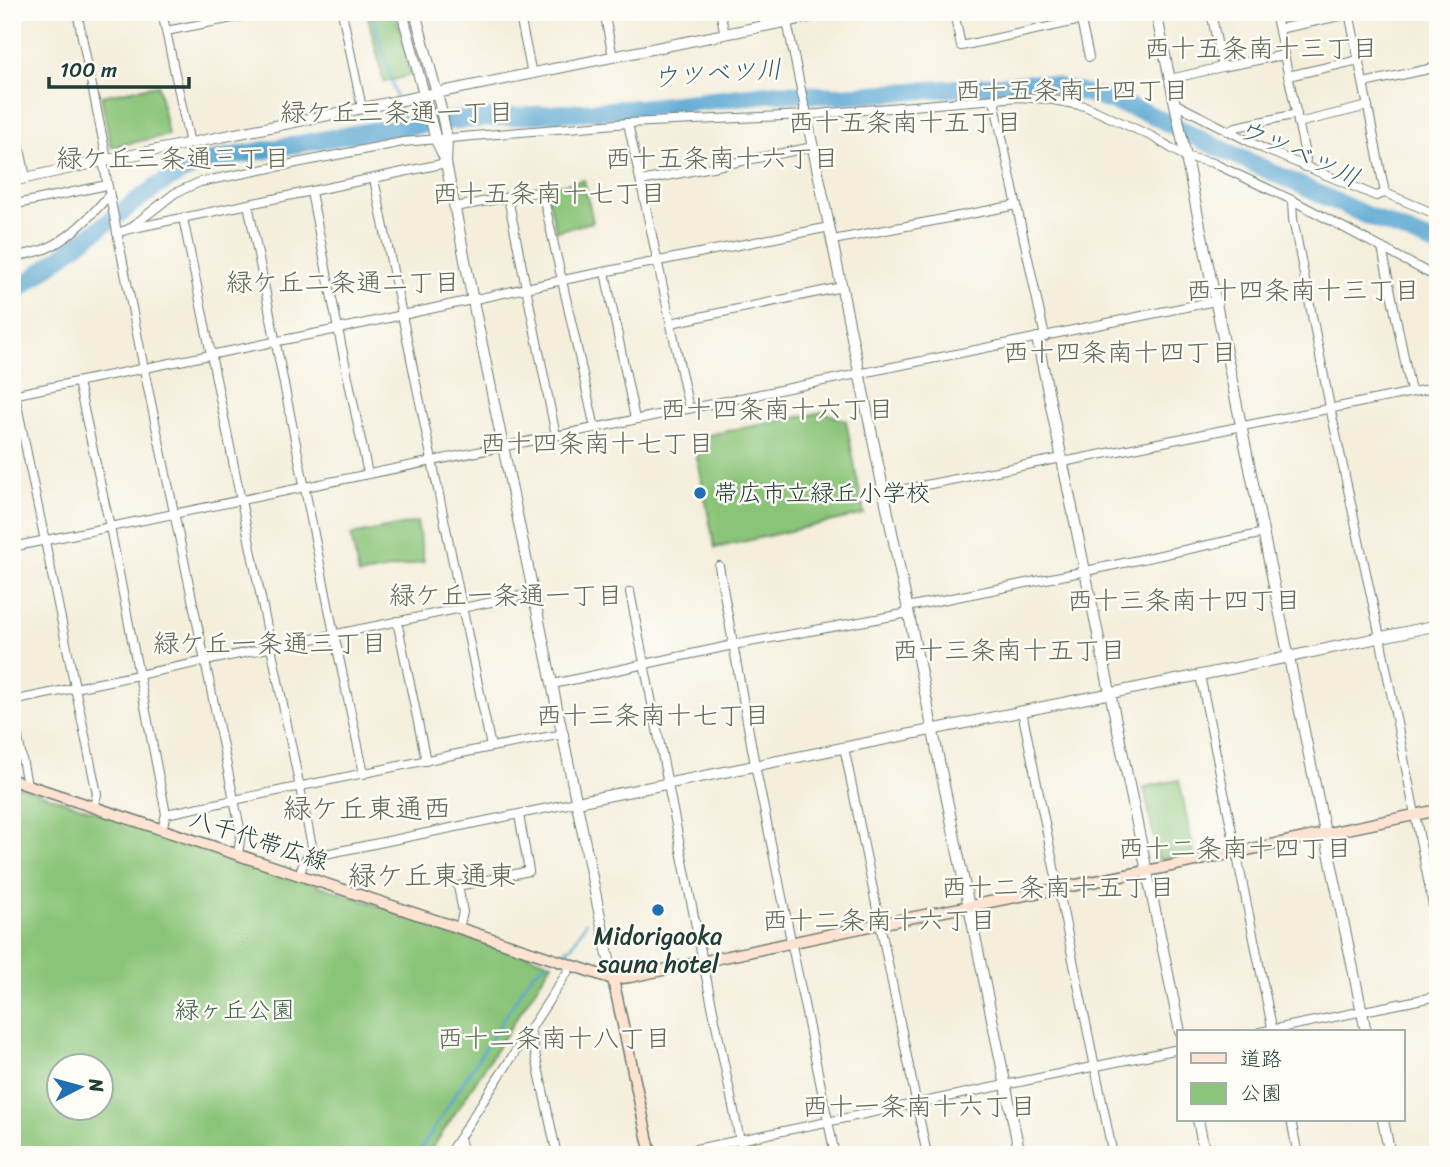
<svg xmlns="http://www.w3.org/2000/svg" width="1450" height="1167" font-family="Sriracha,'Klee One',sans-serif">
  <rect width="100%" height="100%" fill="#fdfcf7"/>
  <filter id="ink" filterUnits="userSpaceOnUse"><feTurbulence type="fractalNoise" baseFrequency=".0143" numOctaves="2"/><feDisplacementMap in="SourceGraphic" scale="14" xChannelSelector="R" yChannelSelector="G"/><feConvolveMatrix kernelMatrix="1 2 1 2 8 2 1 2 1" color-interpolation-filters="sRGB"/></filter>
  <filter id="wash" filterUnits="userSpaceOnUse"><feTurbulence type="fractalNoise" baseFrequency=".00686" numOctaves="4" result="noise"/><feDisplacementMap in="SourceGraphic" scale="28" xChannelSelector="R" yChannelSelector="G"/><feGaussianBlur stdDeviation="1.57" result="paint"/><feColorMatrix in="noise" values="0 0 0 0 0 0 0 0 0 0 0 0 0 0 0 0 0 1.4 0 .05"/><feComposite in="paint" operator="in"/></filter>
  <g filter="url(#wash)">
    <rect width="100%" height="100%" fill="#f4eedb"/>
    <g fill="#8ac478" stroke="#548056" stroke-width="2" fill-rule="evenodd">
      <path d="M367 12H395L412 75 384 82Z"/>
      <path d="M158 85 168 135 111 147 101 96Z"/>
      <path d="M584 180 593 222 556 231 546 188Z"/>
      <path d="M823 412 846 421 864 514 715 548 693 438Z"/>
      <path d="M417 522 424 562 359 575 351 535Z"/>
      <path d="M1179 780 1194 853 1158 860 1144 787Z"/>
      <path d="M12 784 552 963 428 1155H12ZM60 1066H102V1108H60Z"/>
    </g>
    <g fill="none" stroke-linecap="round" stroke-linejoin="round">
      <g stroke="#57a5d1" stroke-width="2.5">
        <path d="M372 12 396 97"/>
        <path d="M398 103 401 113 409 126"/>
        <path d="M557 956 572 946 586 922"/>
        <path d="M417 1155 532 974 548 962"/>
      </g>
      <path stroke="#57a5d1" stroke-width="18" d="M12 294C46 268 80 242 115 217 150 191 174 171 217 159L370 131 457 120 640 108 777 93 841 96 1031 83 1050 85 1081 92 1145 112 1206 142 1361 213 1438 245"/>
    </g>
  </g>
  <g filter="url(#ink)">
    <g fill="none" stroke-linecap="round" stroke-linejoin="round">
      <defs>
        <g id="minor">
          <path d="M77 12 107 160"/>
          <path d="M162 12 190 144"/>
          <path d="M342 12 362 108"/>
          <path d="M519 12 532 74"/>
          <path d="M604 12 613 57"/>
          <path d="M720 12 725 34"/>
          <path d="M785 12 805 109"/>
          <path d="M954 12 961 46 1081 20"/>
          <path d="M1079 12 1089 57"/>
          <path d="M1275 12 1306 159 1305 167"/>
          <path d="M1349 12 1385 193"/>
          <path d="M1279 29 1349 14"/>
          <path d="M166 31 264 12"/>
          <path d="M1222 67 1284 55"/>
          <path d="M1288 76 1359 60"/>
          <path d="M1170 79 1222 67 1211 12"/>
          <path d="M1364 83 1438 67"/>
          <path d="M994 100 1045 337"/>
          <path d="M1174 103 1264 149 1376 196 1385 193 1438 215"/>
          <path d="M12 109 26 178"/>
          <path d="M628 123 689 409"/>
          <path d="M1298 123 1368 106"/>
          <path d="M1227 131 1236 127 1297 114"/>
          <path d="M103 161 144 369 241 833 238 854"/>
          <path d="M374 179 491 747"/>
          <path d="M641 181 813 147"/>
          <path d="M311 192 338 329 368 474"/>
          <path d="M508 198 556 436"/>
          <path d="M1292 200 1293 219 1330 407 1380 637 1438 931"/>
          <path d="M248 204 334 634 364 774"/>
          <path d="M12 205 107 185"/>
          <path d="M455 207 542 191 595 428"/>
          <path d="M183 218 314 856"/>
          <path d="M129 229 175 193 200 182 403 142 628 123 806 115 1019 97 1048 99 1085 106 1153 137 1184 156 1213 163 1292 200 1438 278"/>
          <path d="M117 233 129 229 446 163"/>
          <path d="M833 240 1017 205"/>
          <path d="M1382 248 1411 392"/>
          <path d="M12 257C23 255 35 253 45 249 68 240 93 214 109 195"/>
          <path d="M605 272 635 419"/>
          <path d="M671 323 842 287"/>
          <path d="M78 382 110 527 166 814 162 830"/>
          <path d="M12 395 338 329 563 280 830 227"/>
          <path d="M15 395 97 794 94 807"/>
          <path d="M1063 462 1438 387"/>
          <path d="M885 493 1062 458"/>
          <path d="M12 547 1215 301"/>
          <path d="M719 566 755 765 835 1155"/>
          <path d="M630 592 703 962 743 1155"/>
          <path d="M907 607 1086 571 1264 533"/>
          <path d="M397 621 426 761"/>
          <path d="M1200 675 1273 1032"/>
          <path d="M553 684 733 645 909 613"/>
          <path d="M12 701 535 593"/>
          <path d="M12 706 27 785"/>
          <path d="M1022 711 1113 1155"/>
          <path d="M844 747 927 1155"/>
          <path d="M166 814 491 747 564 734"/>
          <path d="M299 875 306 858 577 802"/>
          <path d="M459 928 463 912 458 886 529 871 519 815"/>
          <path d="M530 1030 557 1155"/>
          <path d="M1260 1032 1438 996"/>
          <path d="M1291 1120 1298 1155"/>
          <path d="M460 1138 464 1155"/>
          <path d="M448 1155 572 965"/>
          <path d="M667 1155 1179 1049"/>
        </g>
        <g id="tertiary">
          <path d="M402 12 436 140 445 159"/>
          <path d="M415 12 440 105 447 139 446 163 473 301 613 979"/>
          <path d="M1156 12 1366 1032"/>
          <path d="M805 109 1020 1155"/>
          <path d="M12 181 103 161 833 12"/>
          <path d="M1037 338 1180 1032"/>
          <path d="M577 802 1289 657 1438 625"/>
          <path d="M1198 1120 1205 1155"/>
          <path d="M1383 1120 1390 1155"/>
        </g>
        <g id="secondary">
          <path d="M12 780 613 979 630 977 879 924 1147 871 1438 810"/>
          <path d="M613 979 651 1155"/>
        </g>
      </defs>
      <use href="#minor" stroke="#6a7b6e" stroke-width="10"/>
      <use href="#tertiary" stroke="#6a7b6e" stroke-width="12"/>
      <use href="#secondary" stroke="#6a7b6e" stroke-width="13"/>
      <use href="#minor" stroke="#fff" stroke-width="8"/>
      <use href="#tertiary" stroke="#fff" stroke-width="10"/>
      <use href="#secondary" stroke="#fee3d2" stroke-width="10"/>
    </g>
  </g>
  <g fill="#1f6fb2" stroke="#fdfcf7" stroke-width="2.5">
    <circle cx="700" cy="493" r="7"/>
    <circle cx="658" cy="910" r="7"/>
  </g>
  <g text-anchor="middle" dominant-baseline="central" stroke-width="5" stroke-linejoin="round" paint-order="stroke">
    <g font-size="24" fill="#1f3d34" stroke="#fdfcf7" text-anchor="start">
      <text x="714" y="493">帯広市立緑丘小学校</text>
      <text x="658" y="936" text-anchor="middle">Midorigaoka<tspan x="658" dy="28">sauna hotel</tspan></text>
    </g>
    <g font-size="24" fill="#1f3d34" stroke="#fdfcf7">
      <text transform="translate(259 840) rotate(18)">八千代帯広線</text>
    </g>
    <g font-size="24" fill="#3a5f45" stroke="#fdfcf7">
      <text x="235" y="1010">緑ヶ丘公園</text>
    </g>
    <g font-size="26" fill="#626a58" stroke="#fdfcf7">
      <text x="1261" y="48">西十五条南十三丁目</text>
      <text x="1072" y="90">西十五条南十四丁目</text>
      <text x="397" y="112">緑ケ丘三条通一丁目</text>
      <text x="905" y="122">西十五条南十五丁目</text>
      <text x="173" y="158">緑ケ丘三条通三丁目</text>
      <text x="722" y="158">西十五条南十六丁目</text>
      <text x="549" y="193">西十五条南十七丁目</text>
      <text x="343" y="282">緑ケ丘二条通二丁目</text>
      <text x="1303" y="290">西十四条南十三丁目</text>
      <text x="1120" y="352">西十四条南十四丁目</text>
      <text x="777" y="409">西十四条南十六丁目</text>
      <text x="597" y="443">西十四条南十七丁目</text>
      <text x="506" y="595">緑ケ丘一条通一丁目</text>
      <text x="1184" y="600">西十三条南十四丁目</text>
      <text x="270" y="643">緑ケ丘一条通三丁目</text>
      <text x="1009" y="650">西十三条南十五丁目</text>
      <text x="653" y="715">西十三条南十七丁目</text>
      <text x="1235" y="848">西十二条南十四丁目</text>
      <text x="1058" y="887">西十二条南十五丁目</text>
      <text x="879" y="920">西十二条南十六丁目</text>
      <text x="554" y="1038">西十二条南十八丁目</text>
      <text x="919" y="1106">西十一条南十六丁目</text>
    </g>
    <g font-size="26" font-style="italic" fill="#33616b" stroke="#fdfcf7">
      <text transform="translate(717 73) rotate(-4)">ウツベツ川</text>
      <text transform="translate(1299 153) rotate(24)">ウツベツ川</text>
    </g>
    <g font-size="28" fill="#626a58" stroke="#fdfcf7">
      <text x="367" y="808">緑ケ丘東通西</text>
      <text x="432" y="875">緑ケ丘東通東</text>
    </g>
  </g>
  <rect width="1450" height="1167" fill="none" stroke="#fdfcf7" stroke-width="42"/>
  <rect x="1177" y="1030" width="228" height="91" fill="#fdfcf7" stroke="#a4b0a9" stroke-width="2"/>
  <rect x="1191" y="1053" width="35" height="10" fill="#fee3d2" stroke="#a4b0a9" stroke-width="2"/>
  <text x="1240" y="1066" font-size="21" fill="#1f3d34">道路</text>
  <rect x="1191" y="1083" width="35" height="21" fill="#8ac478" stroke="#a4b0a9" stroke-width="2"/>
  <text x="1240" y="1100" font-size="21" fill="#1f3d34">公園</text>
  <g transform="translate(80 1087) rotate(84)"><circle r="33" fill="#fdfcf7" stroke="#a4b0a9" stroke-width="2"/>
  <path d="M0-5L12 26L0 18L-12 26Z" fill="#1f6fb2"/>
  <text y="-10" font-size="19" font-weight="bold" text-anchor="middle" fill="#1f3d34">N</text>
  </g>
  <path d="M49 77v10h140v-10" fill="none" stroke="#1f3d34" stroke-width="3.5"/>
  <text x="60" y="77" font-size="21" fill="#1f3d34" stroke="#fdfcf7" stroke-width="5" paint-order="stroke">100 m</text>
</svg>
